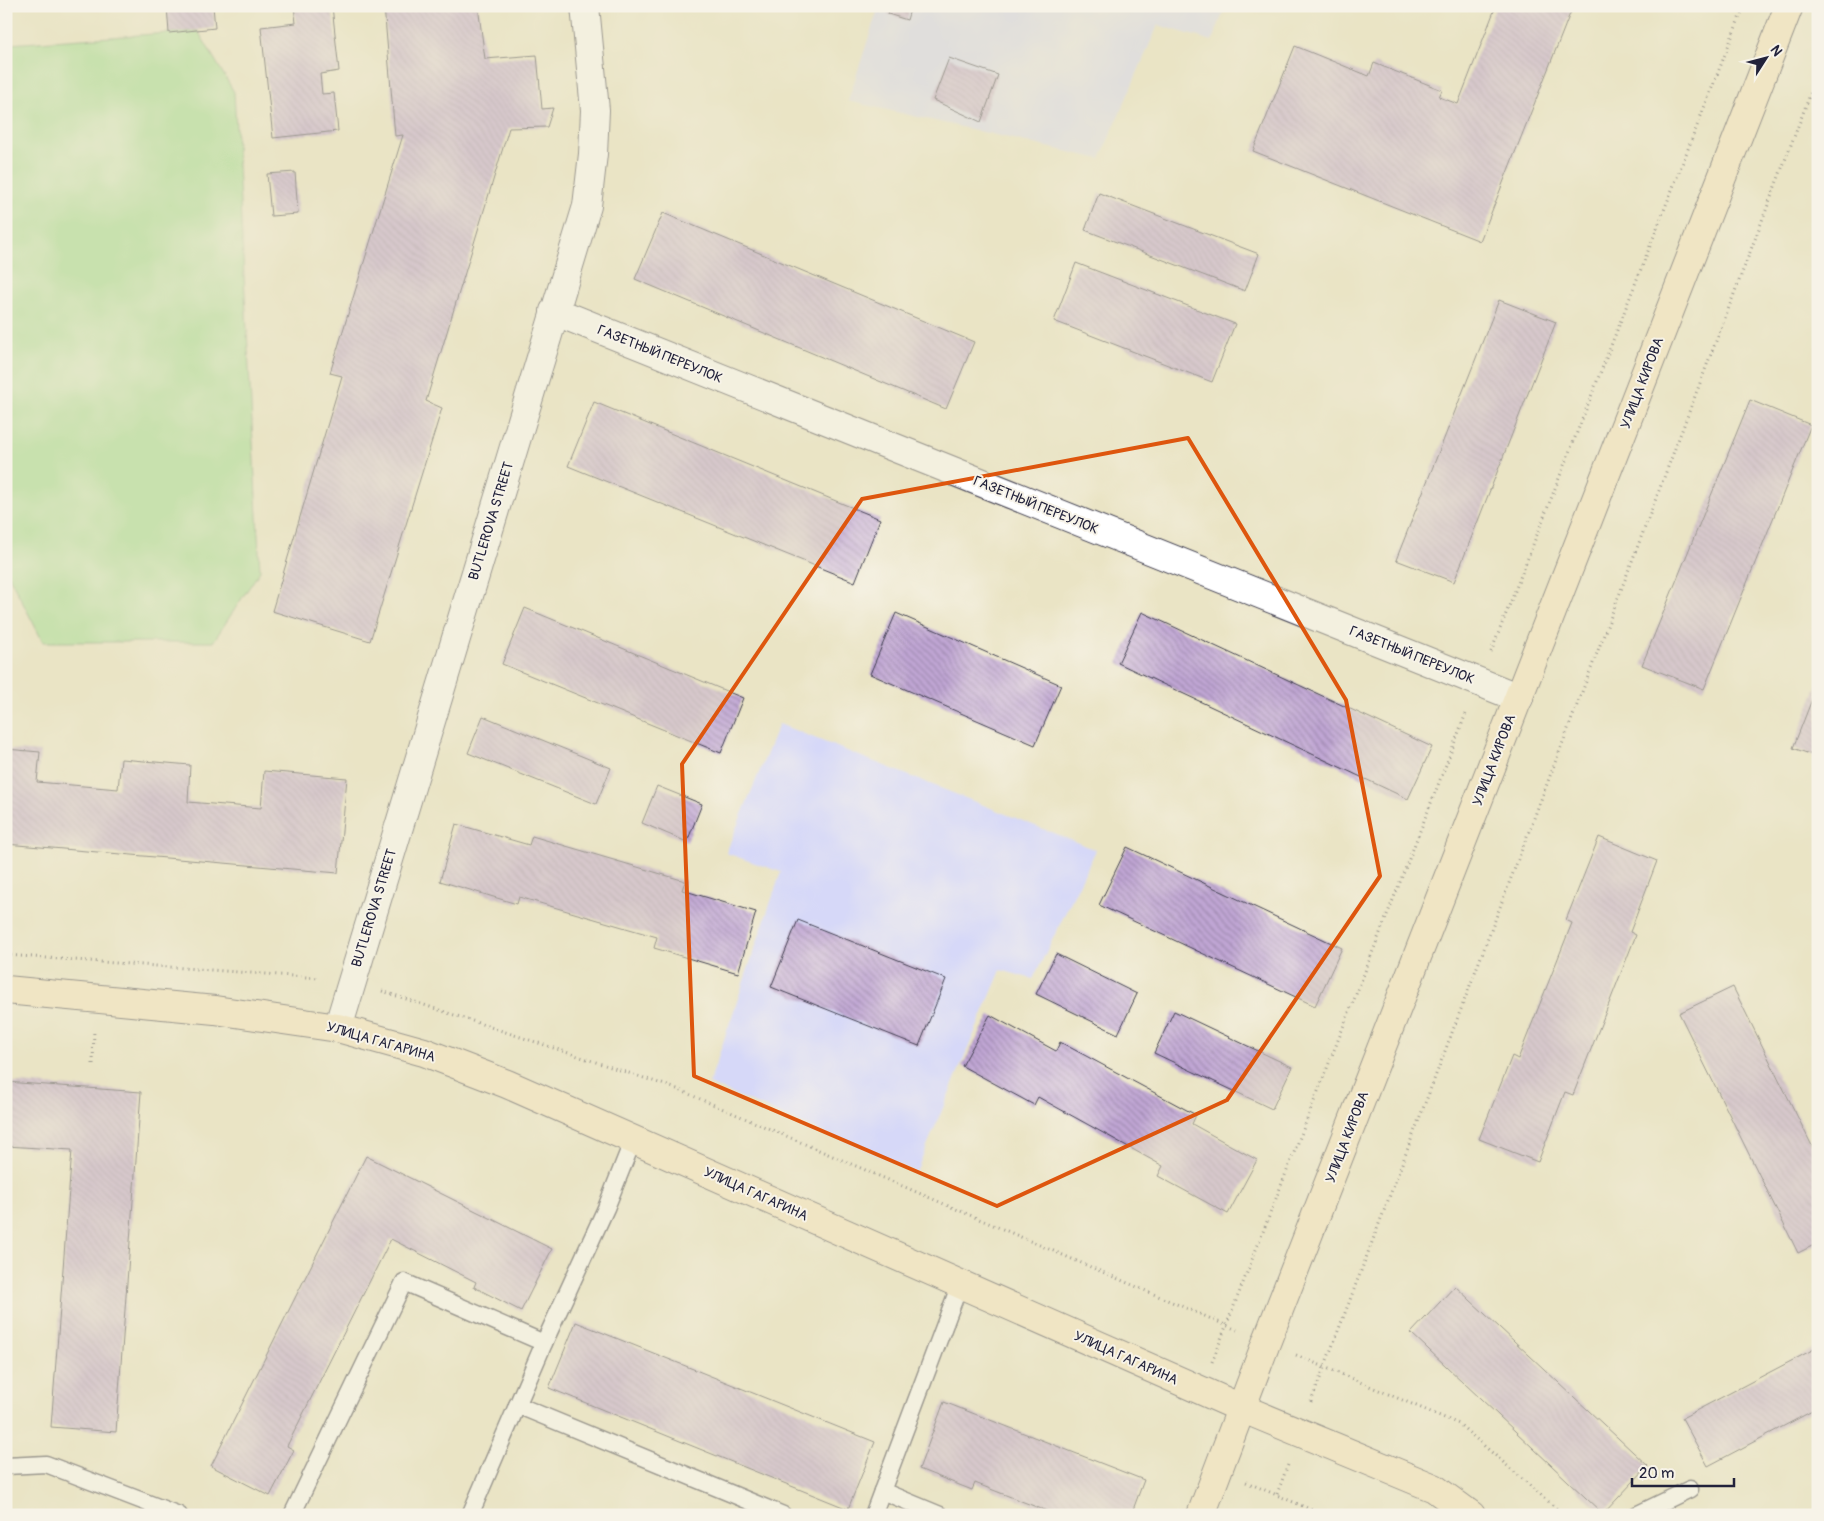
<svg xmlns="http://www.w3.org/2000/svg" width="1824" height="1521" font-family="Pangolin,sans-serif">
  <defs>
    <pattern id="building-back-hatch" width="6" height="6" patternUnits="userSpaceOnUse" patternTransform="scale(1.25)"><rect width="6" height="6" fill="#c0a6d4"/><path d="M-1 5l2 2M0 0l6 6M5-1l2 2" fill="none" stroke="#9c87ad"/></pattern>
  </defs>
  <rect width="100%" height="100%" fill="#f7f3e8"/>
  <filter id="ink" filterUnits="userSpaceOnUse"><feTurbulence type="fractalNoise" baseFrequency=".02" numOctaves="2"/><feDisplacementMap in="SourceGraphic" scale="10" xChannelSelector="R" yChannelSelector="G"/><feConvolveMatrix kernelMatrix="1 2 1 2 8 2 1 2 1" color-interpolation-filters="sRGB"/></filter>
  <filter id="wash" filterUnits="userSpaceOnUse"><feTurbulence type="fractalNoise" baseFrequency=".0096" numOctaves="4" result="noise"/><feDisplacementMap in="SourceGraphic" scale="20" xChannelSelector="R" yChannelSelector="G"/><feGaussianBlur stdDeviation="1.12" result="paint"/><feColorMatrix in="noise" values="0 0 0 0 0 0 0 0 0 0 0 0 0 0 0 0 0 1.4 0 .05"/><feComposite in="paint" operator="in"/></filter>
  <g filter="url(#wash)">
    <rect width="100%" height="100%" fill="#eae4c5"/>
    <g fill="#d6d8f8">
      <path d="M879 6H1226L1212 41 1158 25 1100 159 848 101Z"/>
      <path d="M779 724 1096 850 1033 979 1001 970 916 1172 709 1084 781 872 726 853Z"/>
    </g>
    <path fill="#a0dd92" stroke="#618066" d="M198 31 234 92 260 571 213 642H43L7 572 6 568V50L9 44Z"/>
    <g id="blocks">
      <g fill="url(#building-back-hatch)">
        <path d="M167 6H213L215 28 169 33Z"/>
        <path d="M294 6H332L339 71 320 74 322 94 334 93 338 131 273 138 261 27 296 23Z"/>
        <path d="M384 6H478L485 59 537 55 542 109 553 108 547 127 509 128 426 401 442 408 370 641 272 611 342 376 330 373 403 135 395 136Z"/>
        <path d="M891 6H911L907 20 888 14Z"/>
        <path d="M1496 6H1573L1480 241 1253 151 1295 46 1369 76 1374 63 1442 90 1439 97 1458 104Z"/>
        <path d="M949 58 998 75 981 122 933 100Z"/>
        <path d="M295 172 298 214 271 216 267 174Z"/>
        <path d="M1099 193 1259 254 1245 291 1085 230Z"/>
        <path d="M663 213 974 342 946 409 635 279Z"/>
        <path d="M1076 263 1235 324 1212 382 1054 321Z"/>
        <path d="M1499 300 1556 322 1454 582 1396 560Z"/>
        <path d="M1750 400 1811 425 1704 689 1642 665Z"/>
        <path d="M594 402 880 519 855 582 568 466Z"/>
        <path d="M525 608 743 698 721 753 502 664Z"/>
        <path d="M1142 612 1432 747 1408 799 1118 663Z"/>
        <path d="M896 613 1061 685 1035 745 870 674Z"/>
        <path d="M1818 684V757L1793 748Z"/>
        <path d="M483 716 611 768 596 804 468 753Z"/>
        <path d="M6 749 40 752 37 782 118 789 121 759 190 765 188 802 261 808 264 771 347 778 338 873 6 844Z"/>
        <path d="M657 786 702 804 687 842 642 823Z"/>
        <path d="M456 824 529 845 532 836 685 881 682 890 756 912 738 973 654 948 657 937 519 897 517 904 440 881Z"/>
        <path d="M1599 837 1657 861 1630 932 1636 935 1573 1095 1565 1092 1538 1162 1479 1139 1512 1056 1518 1059 1572 923 1566 920Z"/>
        <path d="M1127 847 1342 948 1315 1006 1099 905Z"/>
        <path d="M798 920 946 979 919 1046 771 987Z"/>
        <path d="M1056 954 1137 994 1118 1034 1036 994Z"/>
        <path d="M1733 987 1818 1158V1243L1798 1253 1679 1013Z"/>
        <path d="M1174 1011 1292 1067 1272 1109 1154 1053Z"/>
        <path d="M990 1015 1056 1051 1060 1042 1196 1115 1192 1124 1257 1160 1228 1214 1158 1176 1163 1166 1038 1097 1034 1105 962 1066Z"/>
        <path d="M6 1082 141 1092 116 1432 51 1427 72 1150 6 1146Z"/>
        <path d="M366 1156 552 1249 521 1311 474 1287 476 1282 391 1239 287 1446 294 1450 270 1496 211 1466Z"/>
        <path d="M1455 1286 1648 1466 1603 1514 1411 1333Z"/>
        <path d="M576 1322 875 1442 848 1509 549 1388Z"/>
        <path d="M1818 1347V1408L1708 1466 1682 1418Z"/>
        <path d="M944 1402 1144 1480 1131 1515H1057L975 1483 972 1490 919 1469Z"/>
      </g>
    </g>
  </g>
  <g filter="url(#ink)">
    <use href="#blocks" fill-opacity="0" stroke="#403f50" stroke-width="1"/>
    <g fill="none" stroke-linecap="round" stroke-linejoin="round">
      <defs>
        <g id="lane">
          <path d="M517 1405 783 1515"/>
          <path d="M6 1466 46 1464 179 1515"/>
          <path d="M882 1491 940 1515"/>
          <path d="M292 1515 404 1282 544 1343"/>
          <path d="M470 1515 544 1343 606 1208 633 1140"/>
          <path d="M873 1515 960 1284"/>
          <path d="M1636 1515 1690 1489"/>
        </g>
        <g id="street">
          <path d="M554 311 1519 698"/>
          <path d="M338 1028 587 206 593 154 595 110 585 6"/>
        </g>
        <g id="secondary">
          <path d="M6 990 215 1010 338 1028 424 1052 507 1084 1241 1408 1434 1488 1471 1515"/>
          <path d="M1201 1515 1266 1343 1789 6"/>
        </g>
      </defs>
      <use href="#lane" stroke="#403f50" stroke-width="19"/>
      <use href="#street" stroke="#403f50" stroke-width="30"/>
      <use href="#secondary" stroke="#403f50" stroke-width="30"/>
      <g stroke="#403f50" stroke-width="3" stroke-dasharray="1 4" stroke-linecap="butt">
        <path d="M1491 652 1744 6"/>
        <path d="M6 955 320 978"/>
        <path d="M382 991 677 1089 1237 1330"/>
        <path d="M93 1064 94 1029"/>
        <path d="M1296 1355 1459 1424 1564 1515"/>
        <path d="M1212 1362 1467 711"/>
        <path d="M1311 1402 1818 74"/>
        <path d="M1246 1482 1324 1515"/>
        <path d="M1277 1494 1289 1462"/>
      </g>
      <use href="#lane" stroke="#fff" stroke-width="16"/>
      <use href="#street" stroke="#fff" stroke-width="28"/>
      <use href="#secondary" stroke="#f9e7c3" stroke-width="28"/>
    </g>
  </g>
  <path d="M0 0H1824V1521H0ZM1188 438 1346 700 1380 876 1227 1100 997 1206 694 1076 682 764 862 499Z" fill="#eae4c5" fill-opacity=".55" fill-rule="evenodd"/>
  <path fill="none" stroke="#de560e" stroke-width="4" stroke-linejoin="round" d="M1188 438 1346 700 1380 876 1227 1100 997 1206 694 1076 682 764 862 499Z"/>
  <g text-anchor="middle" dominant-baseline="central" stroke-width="4" stroke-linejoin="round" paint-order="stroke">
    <g font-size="14" fill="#22223b" stroke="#f7f3e8">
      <text transform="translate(660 354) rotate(22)">ГАЗЕТНЫЙ ПЕРЕУЛОК</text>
      <text transform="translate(1642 383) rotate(-69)">УЛИЦА КИРОВА</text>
      <text transform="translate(1036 505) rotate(22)">ГАЗЕТНЫЙ ПЕРЕУЛОК</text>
      <text transform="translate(491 521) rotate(-73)">BUTLEROVA STREET</text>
      <text transform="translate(1412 655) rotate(22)">ГАЗЕТНЫЙ ПЕРЕУЛОК</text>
      <text transform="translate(1494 760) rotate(-69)">УЛИЦА КИРОВА</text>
      <text transform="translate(374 908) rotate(-73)">BUTLEROVA STREET</text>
      <text transform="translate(381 1042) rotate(16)">УЛИЦА ГАГАРИНА</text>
      <text transform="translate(1347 1137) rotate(-69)">УЛИЦА КИРОВА</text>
      <text transform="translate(756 1194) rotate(24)">УЛИЦА ГАГАРИНА</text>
      <text transform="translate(1126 1358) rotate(24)">УЛИЦА ГАГАРИНА</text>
    </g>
  </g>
  <rect width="1824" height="1521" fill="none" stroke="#f7f3e8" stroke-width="25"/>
  <g transform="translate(1766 58) rotate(54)" stroke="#f7f3e8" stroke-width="4" paint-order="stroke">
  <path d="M0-4L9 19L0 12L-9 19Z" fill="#22223b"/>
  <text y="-8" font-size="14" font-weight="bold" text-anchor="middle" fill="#22223b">N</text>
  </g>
  <path d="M1632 1478v8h102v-8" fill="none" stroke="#22223b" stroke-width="2.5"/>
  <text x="1639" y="1478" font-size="15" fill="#22223b" stroke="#f7f3e8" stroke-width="4" paint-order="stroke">20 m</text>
</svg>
